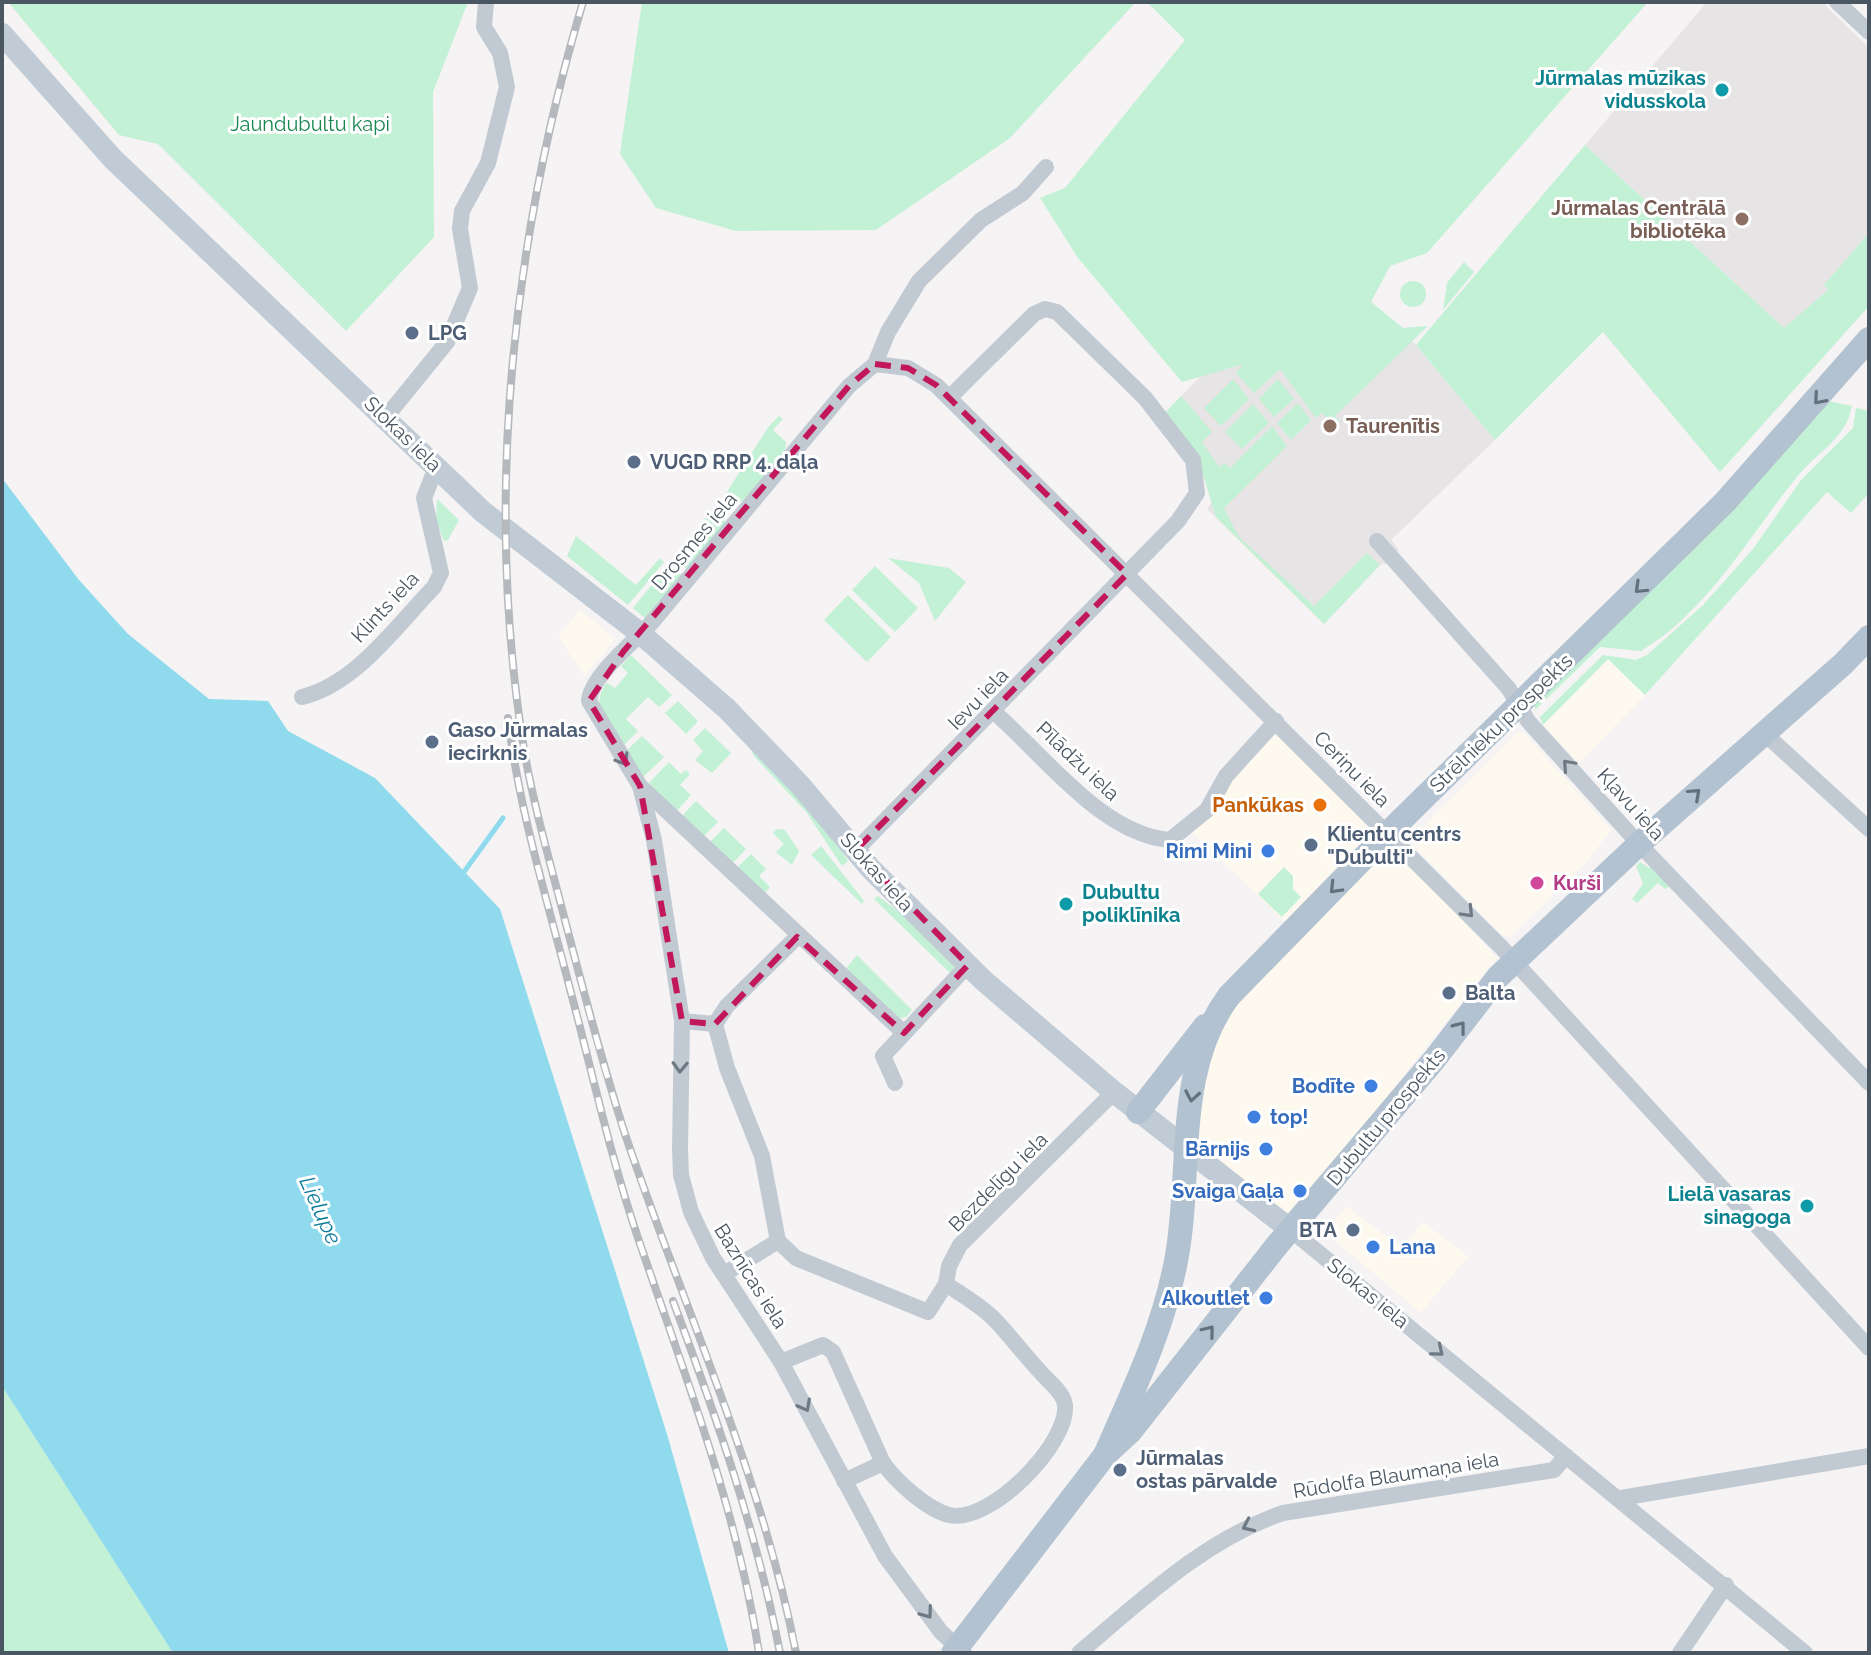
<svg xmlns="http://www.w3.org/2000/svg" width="1871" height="1655" font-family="Raleway,sans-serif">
  <rect width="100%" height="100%" fill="#f5f3f3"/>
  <g fill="#fdf9ef">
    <path d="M580 610 615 639 584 676 558 636Z"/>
    <path d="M1608 659 1645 695 1579 763 1543 725Z"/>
    <path d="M1276 732 1375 831 1287 923 1187 828Z"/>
    <path d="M1523 732 1611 830 1588 860 1510 937 1502 935 1413 845 1429 820 1517 733Z"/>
    <path d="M1387 847 1401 854 1497 958 1294 1213 1284 1215 1197 1140 1200 1096 1214 1045 1235 1003Z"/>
    <path d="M1346 1206 1401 1247 1423 1222 1468 1256 1421 1313 1324 1232Z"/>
  </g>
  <g fill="#e6e4e5">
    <path d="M1707 2H1822L1869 48V233L1824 285 1829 290 1784 328 1585 145Z"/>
    <path d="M1320 252 1416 345 1495 440 1391 540 1399 550 1386 564 1382 563 1324 624 1207 509 1212 501 1196 452 1166 412Z"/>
  </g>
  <g fill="#c3f1d5">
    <path d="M8 2H468L433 92 434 237 346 331 158 144 119 135Z"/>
    <path d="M642 2H1136L1010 138 876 230 736 231 656 208 620 154Z"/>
    <path d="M1147 2H1648L1427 253 1390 266 1371 302 1403 328 1428 326 1335 416 1340 421 1335 426 1322 413 1316 418 1280 369 1254 393 1236 373 1244 364 1182 382 1078 258 1040 198 1065 188 1185 40Z"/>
    <path d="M1585 145 1784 328 1828 290 1824 285 1869 233V306L1720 472 1603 332 1495 440 1416 345Z"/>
    <path d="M1464 262 1474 272 1443 310 1447 283Z"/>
    <circle cx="1413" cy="294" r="13"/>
    <path d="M1233 379 1249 399 1221 426 1204 408Z"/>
    <path d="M1278 379 1294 399 1274 417 1259 399Z"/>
    <path d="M1181 396 1212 432 1202 442 1219 467 1224 463 1230 468 1272 426 1287 446 1224 508 1239 537 1314 606 1367 553 1380 565 1324 624 1216 517 1196 452 1166 412Z"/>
    <path d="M1828 401 1852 406C1846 439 1817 452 1797 477 1748 537 1709 610 1641 651L1600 647 1535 710V702Z"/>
    <path d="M1298 403 1311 420 1291 440 1277 423Z"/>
    <path d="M1253 404 1269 423 1242 449 1225 432Z"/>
    <path d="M1856 408 1869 411V493L1851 513 1827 492 1645 695 1608 659 1543 725 1540 717 1603 655 1636 660 1647 655 1703 605 1753 549 1801 480 1853 428Z"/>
    <path d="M779 416 783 419 773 430 786 442 785 451 748 497 740 502 729 500 725 495 769 426Z"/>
    <path d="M437 499 459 520 448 540 444 541 436 520Z"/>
    <path d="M716 506 724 513 725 525 688 570 674 558Z"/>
    <path d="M576 536 636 585 660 558 664 562 628 605 567 556Z"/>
    <path d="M888 558 949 568 966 582 935 621 919 583Z"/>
    <path d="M668 565 682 575 646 619 633 608Z"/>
    <path d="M875 566 918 608 895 632 852 590Z"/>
    <path d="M848 595 891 637 867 662 824 620Z"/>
    <path d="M631 655 672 695 659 707 648 697 626 719 638 731 621 748C608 727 588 706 607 683L615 688 628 673 621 666Z"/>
    <path d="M678 701 698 721 686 734 665 713Z"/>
    <path d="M705 728 731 753 712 773 695 760 703 751 693 740Z"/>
    <path d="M642 736 664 757 642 778 624 753Z"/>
    <path d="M757 751 832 835 848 861 842 866 807 813 753 755 752 752Z"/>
    <path d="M669 762 681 774 686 770 690 774 680 785 691 795 676 812 649 783Z"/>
    <path d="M696 801 718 822 702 838 682 816Z"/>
    <path d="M724 828 746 849 731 865 709 843Z"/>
    <path d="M777 829 785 830 799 851 792 865 776 852 784 844 773 833Z"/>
    <path d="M821 846 864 901 862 904 811 855Z"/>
    <path d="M751 854 766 869 759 876 770 887 762 896 735 870Z"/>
    <path d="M1640 862 1649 868 1651 866 1670 886 1665 889 1658 883 1637 903 1632 899 1643 884 1636 866Z"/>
    <path d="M1284 867 1293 876V889L1301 897 1282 917 1258 894Z"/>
    <path d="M878 896 903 915 953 965 955 970 951 974 874 899Z"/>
    <path d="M857 955 912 1010 906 1017 900 1018 844 971Z"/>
    <path d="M2 1386 173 1653H2Z"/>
  </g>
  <path fill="#90daee" d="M2 478 79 580 128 634 209 699 268 701 288 731 375 778 500 909 667 1434 729 1653H173L2 1386Z"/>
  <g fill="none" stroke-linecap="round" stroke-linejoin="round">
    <path stroke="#90daee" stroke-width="5" d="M461 876 503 818"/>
    <g stroke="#c1cad2" stroke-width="16">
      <path d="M1837 2 1869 32"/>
      <path d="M875 364 908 368 936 385 1502 948 1869 1348"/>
      <path d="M386 417 447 342 470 288 460 229 462 211 488 163 507 87 500 53 484 27 486 2"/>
      <path d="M1377 541 1509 689 1528 721 1639 844 1869 1083"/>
      <path d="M302 697C356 684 396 626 434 587L441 573 424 498 436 467"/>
      <path d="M994 712C1043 754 1102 835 1170 840L1207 810 1226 776 1276 721"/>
      <path d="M1764 733 1869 829"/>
      <path d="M640 786 904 1033"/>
      <path d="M856 850 1178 521 1197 493 1193 460 1145 398 1057 312 1045 309 1034 314 949 398"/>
      <path d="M682 1021 715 1024 727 1006 797 937"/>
      <path d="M715 1024 727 1068 762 1156 778 1241 796 1258 928 1312 946 1284 949 1266 960 1245 1114 1092"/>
      <path d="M895 1083 883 1056 968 965"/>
      <path d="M1291 1230 1805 1653"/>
      <path d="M724 1274 778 1241"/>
      <path d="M781 1362 823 1345 833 1352 883 1463"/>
      <path d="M844 1481 883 1463C896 1481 926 1509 949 1515 989 1525 1069 1444 1065 1405 1064 1397 1057 1389 1052 1384 1031 1364 1015 1341 995 1320 982 1306 962 1295 946 1284"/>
      <path d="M1621 1498 1869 1456"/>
      <path d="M964 1653 941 1632 885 1556 781 1362 713 1258 691 1212 681 1175 680 1149 682 1021 654 840 640 786 589 701C591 675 636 641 653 621L849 386 875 364 888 332 919 281 981 220 1023 193 1046 167"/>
      <path d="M1079 1653C1142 1600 1204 1540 1283 1513L1554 1470 1566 1456"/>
      <path d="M1680 1653 1726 1585"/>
    </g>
    <path stroke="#c1cbd6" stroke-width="22" d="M2 34 113 159 483 512 641 634 727 709 800 785 871 869 984 981 1114 1092 1291 1230"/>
    <g stroke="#b3c2d1" stroke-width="24">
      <path d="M1138 1112 1205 1026"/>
      <path d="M1105 1455C1133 1391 1163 1330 1176 1261 1193 1174 1173 1071 1229 996L1389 832 1725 502 1869 339"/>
      <path d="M953 1653 1105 1455 1130 1432 1278 1244 1434 1060 1498 977 1639 844 1843 664 1869 637"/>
    </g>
    <defs>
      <g id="rail">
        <path d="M583 2C513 238 485 492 522 737 532 802 551 865 567 928 585 997 603 1066 625 1134 683 1306 761 1473 796 1653"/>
        <path d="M508 718C519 810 547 899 570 989 592 1071 610 1155 637 1235 684 1373 737 1508 759 1653"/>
        <path d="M673 1301C716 1416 757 1532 780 1653"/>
      </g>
    </defs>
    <use href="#rail" stroke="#b5b8bd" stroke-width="8"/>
    <use href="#rail" stroke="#fff" stroke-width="5" stroke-dasharray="15" stroke-linecap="butt"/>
  </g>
  <defs><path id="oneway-chevron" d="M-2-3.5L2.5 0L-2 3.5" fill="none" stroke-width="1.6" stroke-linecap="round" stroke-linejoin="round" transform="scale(2)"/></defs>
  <g stroke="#64717d">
    <use href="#oneway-chevron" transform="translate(1819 399) rotate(131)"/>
    <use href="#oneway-chevron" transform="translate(1640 588) rotate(136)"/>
    <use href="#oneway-chevron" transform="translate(1695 794) rotate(-42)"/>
    <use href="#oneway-chevron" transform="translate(1335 888) rotate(134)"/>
    <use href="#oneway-chevron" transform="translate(1460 1027) rotate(-52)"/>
    <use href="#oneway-chevron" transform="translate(1192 1096) rotate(100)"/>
    <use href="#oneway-chevron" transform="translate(1209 1331) rotate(-51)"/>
  </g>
  <g stroke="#6e7983">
    <use href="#oneway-chevron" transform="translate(623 760) rotate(58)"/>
    <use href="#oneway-chevron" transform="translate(1568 765) rotate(-132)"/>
    <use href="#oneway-chevron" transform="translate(1468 912) rotate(46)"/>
    <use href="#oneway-chevron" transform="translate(680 1067) rotate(92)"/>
    <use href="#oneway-chevron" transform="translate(1438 1351) rotate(39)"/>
    <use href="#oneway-chevron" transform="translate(805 1406) rotate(62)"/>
    <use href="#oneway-chevron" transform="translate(1248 1526) rotate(155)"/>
    <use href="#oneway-chevron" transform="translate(927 1613) rotate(54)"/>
  </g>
  <path fill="none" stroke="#c2185b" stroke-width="6" stroke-dasharray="16 10" stroke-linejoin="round" d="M875 364 908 368 936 385 1127 574 856 850 968 965 904 1033 797 937 715 1024 682 1021 640 786 589 701 623 652 849 386Z"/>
  <g fill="#0f9aa8" stroke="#fff" stroke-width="3">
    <circle cx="1722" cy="90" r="8"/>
    <circle cx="1066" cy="904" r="8"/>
    <circle cx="1807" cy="1206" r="8"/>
  </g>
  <g fill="#8d6e63" stroke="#fff" stroke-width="3">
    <circle cx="1742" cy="219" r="8"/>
    <circle cx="1330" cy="426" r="8"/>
  </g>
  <g fill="#5c6f8a" stroke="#fff" stroke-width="3">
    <circle cx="412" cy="333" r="8"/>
    <circle cx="634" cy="462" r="8"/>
    <circle cx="432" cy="742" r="8"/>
    <circle cx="1311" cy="845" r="8"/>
    <circle cx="1449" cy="993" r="8"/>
    <circle cx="1353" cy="1230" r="8"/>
    <circle cx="1120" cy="1470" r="8"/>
  </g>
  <circle fill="#e8710a" stroke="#fff" stroke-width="3" cx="1320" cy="805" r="8"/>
  <g fill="#3f7fe0" stroke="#fff" stroke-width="3">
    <circle cx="1268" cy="851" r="8"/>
    <circle cx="1371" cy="1086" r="8"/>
    <circle cx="1254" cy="1117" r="8"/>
    <circle cx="1266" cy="1149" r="8"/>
    <circle cx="1300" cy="1191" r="8"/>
    <circle cx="1373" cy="1247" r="8"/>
    <circle cx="1266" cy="1298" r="8"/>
  </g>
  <circle fill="#d1479c" stroke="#fff" stroke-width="3" cx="1537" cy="883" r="8"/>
  <g text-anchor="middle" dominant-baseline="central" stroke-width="6" stroke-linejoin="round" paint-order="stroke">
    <g font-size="20" font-weight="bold" fill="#0d838f" stroke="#fff" text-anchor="end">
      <text x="1706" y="78">Jūrmalas mūzikas<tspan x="1706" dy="23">vidusskola</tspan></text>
      <text x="1082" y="892" text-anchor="start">Dubultu<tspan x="1082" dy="23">poliklīnika</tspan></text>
      <text x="1791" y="1194">Lielā vasaras<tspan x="1791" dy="23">sinagoga</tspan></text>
    </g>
    <g font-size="20" fill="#17864f" stroke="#fff">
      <text x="310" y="124">Jaundubultu kapi</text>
    </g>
    <g font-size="20" font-weight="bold" fill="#785e54" stroke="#fff" text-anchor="end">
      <text x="1726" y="208">Jūrmalas Centrālā<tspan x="1726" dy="23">bibliotēka</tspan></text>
      <text x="1346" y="426" text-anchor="start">Taurenītis</text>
    </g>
    <g font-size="20" font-weight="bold" fill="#4e5e75" stroke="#fff" text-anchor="start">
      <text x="428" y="333">LPG</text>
      <text x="650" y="462">VUGD RRP 4. daļa</text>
      <text x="448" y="730">Gaso Jūrmalas<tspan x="448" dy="23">iecirknis</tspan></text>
      <text x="1327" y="834">Klientu centrs<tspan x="1327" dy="23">"Dubulti"</tspan></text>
      <text x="1465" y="993">Balta</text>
      <text x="1337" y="1230" text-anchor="end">BTA</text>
      <text x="1136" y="1458">Jūrmalas<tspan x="1136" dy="23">ostas pārvalde</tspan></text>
    </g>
    <g font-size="20" fill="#4a5661" stroke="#fff">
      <text transform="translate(403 434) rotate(44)">Slokas iela</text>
      <text transform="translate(694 541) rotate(-50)">Drosmes iela</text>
      <text transform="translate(385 607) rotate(-47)">Klints iela</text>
      <text transform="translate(978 699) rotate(-46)">Ievu iela</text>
      <text transform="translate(1501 723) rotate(-44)">Strēlnieku prospekts</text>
      <text transform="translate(1078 761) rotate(43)">Pīlādžu iela</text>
      <text transform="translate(1352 769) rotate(45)">Ceriņu iela</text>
      <text transform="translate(1631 804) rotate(48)">Kļavu iela</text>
      <text transform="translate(877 872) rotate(48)">Slokas iela</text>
      <text transform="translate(1386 1117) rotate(-50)">Dubultu prospekts</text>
      <text transform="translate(998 1182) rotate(-45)">Bezdelīgu iela</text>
      <text transform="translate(751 1276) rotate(58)">Baznīcas iela</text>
      <text transform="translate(1368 1293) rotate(39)">Slokas iela</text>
      <text transform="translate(1396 1475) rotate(-9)">Rūdolfa Blaumaņa iela</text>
    </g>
    <g font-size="20" font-weight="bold" fill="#c56008" stroke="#fff" text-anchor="end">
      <text x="1304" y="805">Pankūkas</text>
    </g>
    <g font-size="20" font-weight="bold" fill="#366cbe" stroke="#fff" text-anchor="end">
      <text x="1252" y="851">Rimi Mini</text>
      <text x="1355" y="1086">Bodīte</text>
      <text x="1270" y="1117" text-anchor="start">top!</text>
      <text x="1250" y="1149">Bārnijs</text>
      <text x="1284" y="1191">Svaiga Gaļa</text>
      <text x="1389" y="1247" text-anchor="start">Lana</text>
      <text x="1250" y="1298">Alkoutlet</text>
    </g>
    <g font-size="20" font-weight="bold" fill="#b23c85" stroke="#fff" text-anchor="start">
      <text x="1553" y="883">Kurši</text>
    </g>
    <g font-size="22" font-style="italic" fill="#0c7c9b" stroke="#fff">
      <text transform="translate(321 1210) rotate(66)">Lielupe</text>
    </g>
  </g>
  <rect width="1871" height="1655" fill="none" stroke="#4a5661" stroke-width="8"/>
</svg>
